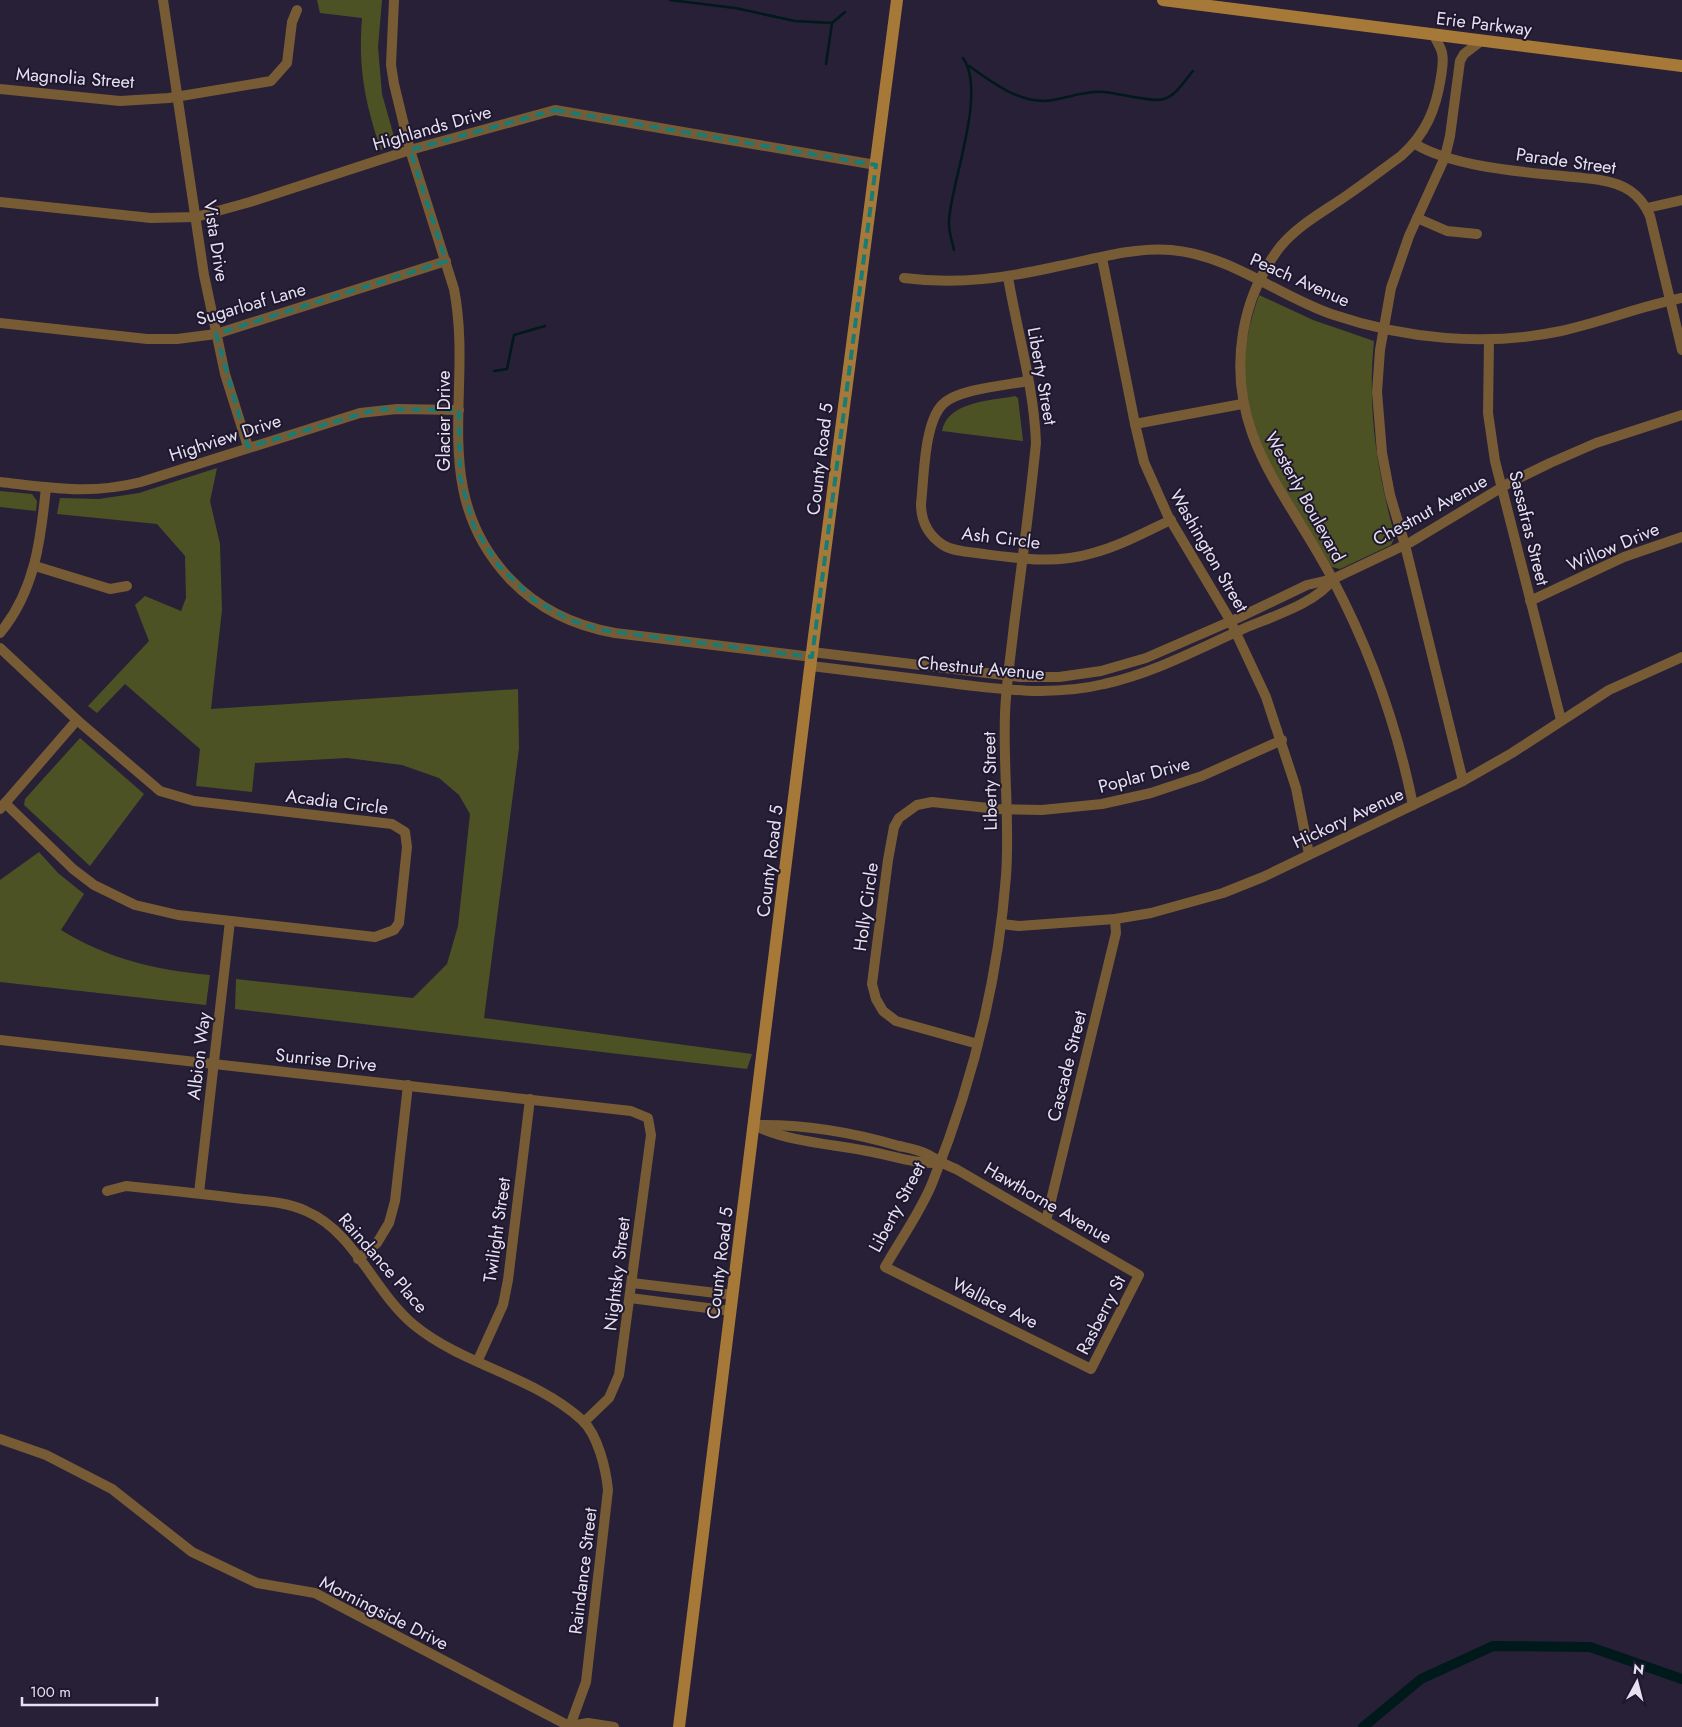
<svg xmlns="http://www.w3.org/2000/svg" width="1682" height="1727" font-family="Jost,sans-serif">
  <rect width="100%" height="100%" fill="#282037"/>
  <g fill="#4d5224">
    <path d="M317 0H382L378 47 382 94 395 140 391 146 381 150C365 103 358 68 362 18L320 13Z"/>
    <path d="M1259 295 1313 320 1374 341C1367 411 1377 470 1395 537L1391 545 1340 569 1332 567C1303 517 1253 450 1245 393 1241 358 1248 327 1259 295Z"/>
    <path d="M1015 396 1018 398 1023 441 942 431C948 401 991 401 1015 396Z"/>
    <path d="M217 468 210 501 220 544 222 610 211 709 518 689 519 748 484 1018 752 1054 747 1069 235 1009 236 979 413 998 447 964 458 926 470 814 459 795 439 778 402 765 347 758 255 763 252 792 196 786 200 749 125 684 97 713 88 706 149 641 135 605 145 596 181 611 186 598 185 556 157 524 57 514 60 498 99 499 139 493Z"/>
    <path d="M0 491 32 494 37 501 36 511 0 507Z"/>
    <path d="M80 738 144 794 90 866 24 805 25 799Z"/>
    <path d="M39 852 58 873 84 894 61 930C108 959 156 970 210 975L206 1005 0 982V880Z"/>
  </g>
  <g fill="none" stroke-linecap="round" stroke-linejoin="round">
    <g stroke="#00191b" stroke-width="2.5">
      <path d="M670 0 735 8 795 21 832 23 845 12"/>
      <path d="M826 64 832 23"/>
      <path d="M969 66C990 81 1016 101 1044 101 1064 100 1083 90 1104 92 1118 93 1153 103 1164 99 1176 96 1185 80 1193 71"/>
      <path d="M954 250C952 240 948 231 949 220 952 179 987 92 963 58"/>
      <path d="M494 371 507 369 514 335 545 326"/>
    </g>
    <path stroke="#00191b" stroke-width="10" d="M1363 1727 1421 1679 1493 1646 1590 1647 1682 1679"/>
    <g stroke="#775b35" stroke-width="10">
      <path d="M163 0 204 275 225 374 248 447"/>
      <path d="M394 0 391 65 394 84 410 150 454 289C474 392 427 490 509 578 537 608 575 626 615 633L812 657"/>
      <path d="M0 89 120 101 169 98 271 81 287 63 292 22 297 10"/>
      <path d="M1415 144C1460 171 1546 173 1600 180 1624 184 1640 193 1650 216L1682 350"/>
      <path d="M0 202 151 218 196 217 250 202 410 150 555 110 876 165"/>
      <path d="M1647 208 1682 200"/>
      <path d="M1417 218 1447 231 1477 234"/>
      <path d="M1102 258 1135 424 1144 462 1168 516 1230 620 1266 697 1296 788 1309 854"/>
      <path d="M904 278C958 285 1006 278 1059 266 1095 259 1134 247 1171 250 1230 255 1277 295 1331 314 1405 339 1485 347 1561 331 1602 322 1641 306 1682 298"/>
      <path d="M0 323 147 339H177L216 334 446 261"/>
      <path d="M1489 340 1488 413 1495 461 1561 720"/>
      <path d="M1028 381C1007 385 958 389 943 404 924 422 924 478 921 504 921 521 928 535 943 545 954 552 971 552 984 554 1021 559 1057 564 1093 553 1120 546 1145 532 1171 520"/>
      <path d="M1135 424 1242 404"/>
      <path d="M0 482C52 488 89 495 141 482L360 413 397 409 459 410"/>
      <path d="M35 566 110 589 127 586"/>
      <path d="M1530 601 1624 557 1682 537"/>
      <path d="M0 633C35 591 41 539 46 487"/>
      <path d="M0 648 77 720 160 791 194 801 392 824 405 832 407 847 399 923 394 930 375 937 178 915 135 905 94 885 73 869 5 803"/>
      <path d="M812 652 1020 677H1059L1101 671 1146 658 1238 618 1307 585 1333 579 1411 542 1509 483 1550 463 1596 443 1682 415"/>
      <path d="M811 666C855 671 899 677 942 682 996 689 1051 697 1104 684 1154 673 1198 649 1245 628 1271 617 1317 603 1333 579"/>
      <path d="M1463 781 1405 545 1390 495 1382 453 1377 392 1380 350 1391 288 1409 236 1445 157 1450 136 1460 61 1464 54 1481 41"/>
      <path d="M1413 805C1397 726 1370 650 1333 580 1289 495 1226 436 1243 333 1248 302 1261 272 1280 247 1298 225 1323 212 1346 196 1365 183 1383 169 1401 156 1426 134 1436 109 1441 77 1442 69 1444 61 1442 53 1441 47 1436 41 1434 35"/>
      <path d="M0 809 77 720"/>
      <path d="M1001 924 1019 926 1115 919 1151 913 1223 893 1263 877 1463 781 1512 753 1609 690 1682 657"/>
      <path d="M0 1040 631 1111 648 1118 651 1135 619 1375 609 1398 584 1422"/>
      <path d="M978 1044 896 1021 883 1011 876 999 872 984 875 960 888 860 894 827 899 818 917 805 932 802 998 809 1042 810 1102 804 1151 793 1202 776 1282 740"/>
      <path d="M755 1125C804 1124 852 1132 899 1146 908 1148 920 1150 929 1155 938 1160 945 1165 956 1169L1139 1275 1091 1369 885 1267C900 1240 922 1210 933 1181 972 1084 998 980 1006 876 1010 822 1003 768 1005 714 1006 684 1011 654 1014 625 1022 564 1030 503 1036 443 1034 387 1017 331 1008 277"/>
      <path d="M758 1127C791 1142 831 1144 867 1151 891 1155 914 1164 939 1163"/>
      <path d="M107 1191 126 1186C165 1190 204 1194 243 1199 264 1201 287 1202 306 1211 355 1232 374 1292 414 1325 464 1366 534 1376 582 1420 598 1435 606 1469 608 1490L586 1682 570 1726"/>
      <path d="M199 1193 230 921"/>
      <path d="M1046 1221 1116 933 1115 919"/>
      <path d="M358 1259 377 1243 389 1223 395 1201 408 1085"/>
      <path d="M632 1283 733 1295"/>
      <path d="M630 1298 731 1311"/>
      <path d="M478 1360 503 1305 508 1280 530 1099"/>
      <path d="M0 1439 46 1455 112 1489 192 1552 257 1583 315 1593 571 1727"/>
      <path d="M570 1726 588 1723 614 1727"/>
    </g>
    <g stroke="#a67938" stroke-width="12">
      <path d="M1163 0 1682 66"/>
      <path d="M679 1727 812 652 897 0"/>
    </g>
  </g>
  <path fill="none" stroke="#1a7b75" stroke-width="4" stroke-dasharray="10 6" stroke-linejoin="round" d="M555 110 876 165 812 657 601 630 570 620 534 600 499 566 474 527 460 477 459 410 378 409 248 447 216 334 446 261 410 150Z"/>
  <g text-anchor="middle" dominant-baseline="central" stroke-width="4" stroke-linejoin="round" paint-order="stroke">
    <g font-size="18" fill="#e6e1f1" stroke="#1e172d">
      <text transform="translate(1484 24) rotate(7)">Erie Parkway</text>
      <text transform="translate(75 78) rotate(4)">Magnolia Street</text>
      <text transform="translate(432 128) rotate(-16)">Highlands Drive</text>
      <text transform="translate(1566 161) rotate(8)">Parade Street</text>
      <text transform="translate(216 241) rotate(81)">Vista Drive</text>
      <text transform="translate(1300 280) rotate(24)">Peach Avenue</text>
      <text transform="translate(251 304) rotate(-16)">Sugarloaf Lane</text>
      <text transform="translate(1042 376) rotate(80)">Liberty Street</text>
      <text transform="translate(444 421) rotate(-90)">Glacier Drive</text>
      <text transform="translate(225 438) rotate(-18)">Highview Drive</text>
      <text transform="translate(820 459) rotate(-83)">County Road 5</text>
      <text transform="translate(1305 497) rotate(61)">Westerly Boulevard</text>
      <text transform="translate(1430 510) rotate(-29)">Chestnut Avenue</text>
      <text transform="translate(1529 528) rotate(76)">Sassafras Street</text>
      <text transform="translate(1001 538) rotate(7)">Ash Circle</text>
      <text transform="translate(1613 547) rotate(-23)">Willow Drive</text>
      <text transform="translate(1209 551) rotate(60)">Washington Street</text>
      <text transform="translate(981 668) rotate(5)">Chestnut Avenue</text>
      <text transform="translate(1144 775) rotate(-15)">Poplar Drive</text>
      <text transform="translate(990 781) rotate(-91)">Liberty Street</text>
      <text transform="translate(337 802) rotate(7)">Acadia Circle</text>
      <text transform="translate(1348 818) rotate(-25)">Hickory Avenue</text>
      <text transform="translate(770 861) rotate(-83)">County Road 5</text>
      <text transform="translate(866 907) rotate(-82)">Holly Circle</text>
      <text transform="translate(199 1056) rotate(-83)">Albion Way</text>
      <text transform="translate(326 1060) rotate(6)">Sunrise Drive</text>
      <text transform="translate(1067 1066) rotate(-76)">Cascade Street</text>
      <text transform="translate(1048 1203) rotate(30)">Hawthorne Avenue</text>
      <text transform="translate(897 1207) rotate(-62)">Liberty Street</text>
      <text transform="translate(497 1230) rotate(-82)">Twilight Street</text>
      <text transform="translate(383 1263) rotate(49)">Raindance Place</text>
      <text transform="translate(720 1263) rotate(-83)">County Road 5</text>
      <text transform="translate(617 1274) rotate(-83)">Nightsky Street</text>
      <text transform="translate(995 1303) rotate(26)">Wallace Ave</text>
      <text transform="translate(1101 1315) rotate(-63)">Rasberry St</text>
      <text transform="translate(583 1571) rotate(-83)">Raindance Street</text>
      <text transform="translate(384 1613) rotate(27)">Morningside Drive</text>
    </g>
  </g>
  <g transform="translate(1637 1682) rotate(7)" stroke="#1e172d" stroke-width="4" paint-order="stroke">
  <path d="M0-4L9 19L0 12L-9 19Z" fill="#e6e1f1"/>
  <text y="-8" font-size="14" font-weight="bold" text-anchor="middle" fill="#e6e1f1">N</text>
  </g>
  <path d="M22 1697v8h135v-8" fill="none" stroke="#e6e1f1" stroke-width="2.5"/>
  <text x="30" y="1697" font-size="15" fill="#e6e1f1" stroke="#1e172d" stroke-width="4" paint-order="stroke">100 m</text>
</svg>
